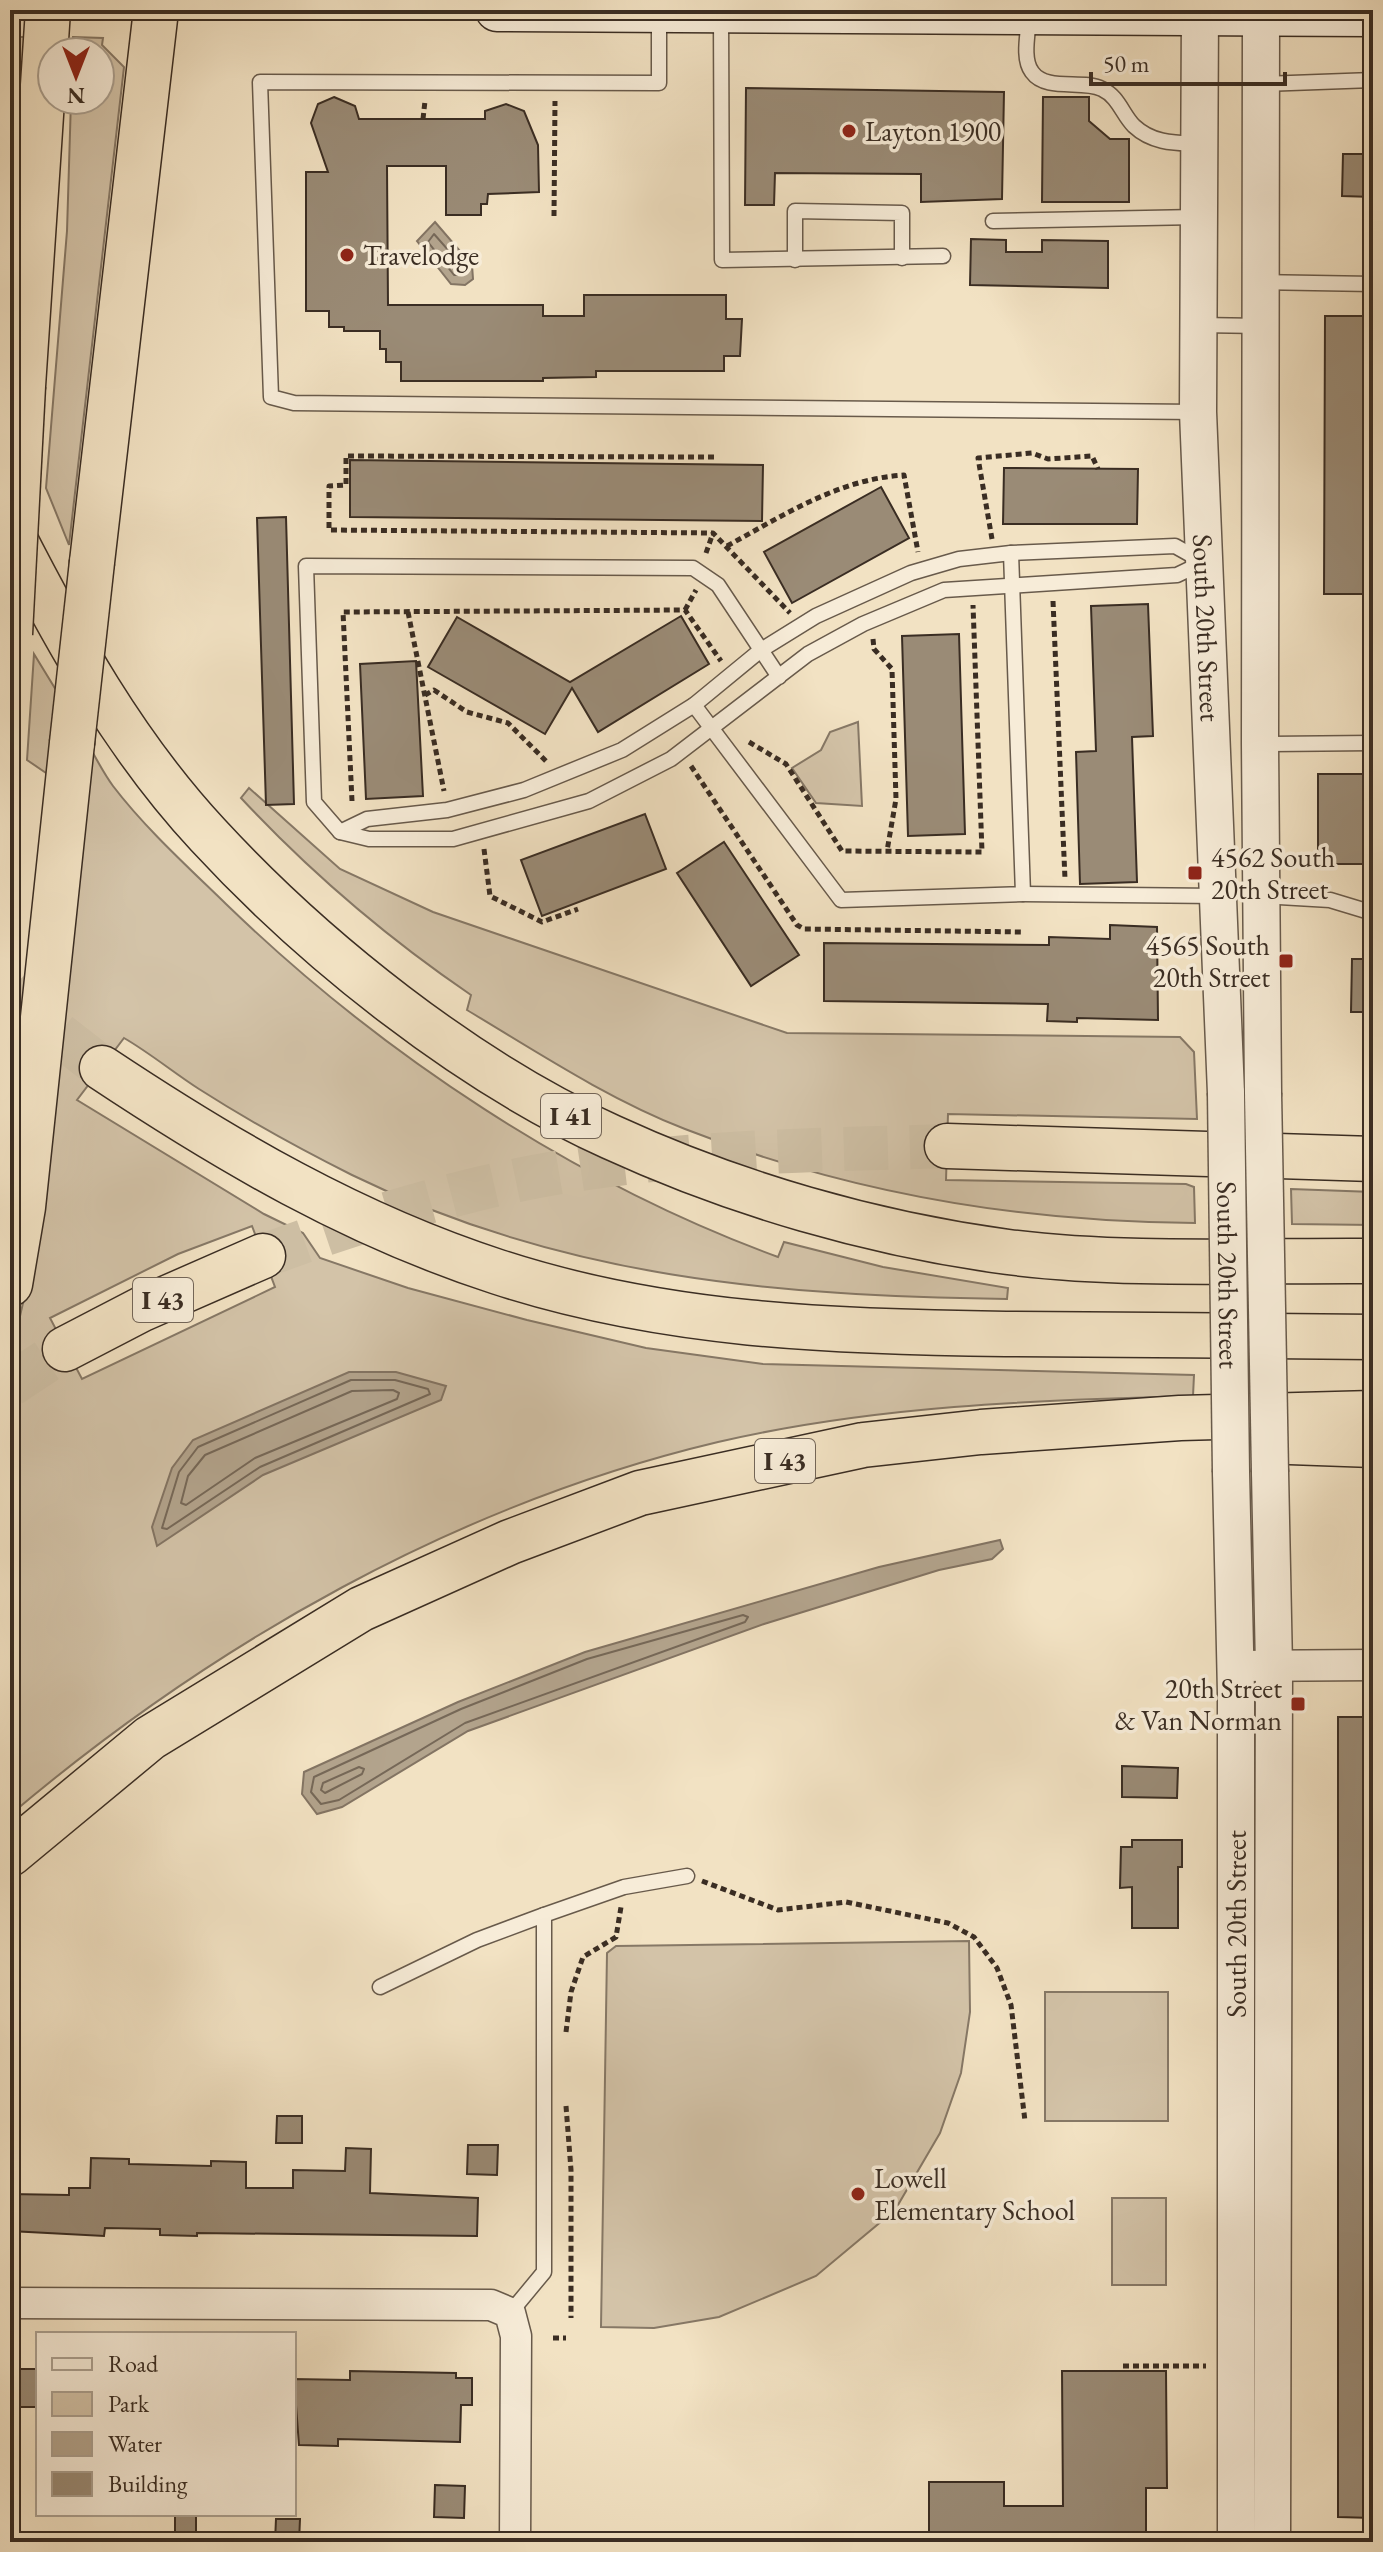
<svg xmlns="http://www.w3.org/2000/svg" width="1383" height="2552" font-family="'EB Garamond',serif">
  <rect width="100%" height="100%" fill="#f2e2c3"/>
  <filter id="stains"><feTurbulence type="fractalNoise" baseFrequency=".0025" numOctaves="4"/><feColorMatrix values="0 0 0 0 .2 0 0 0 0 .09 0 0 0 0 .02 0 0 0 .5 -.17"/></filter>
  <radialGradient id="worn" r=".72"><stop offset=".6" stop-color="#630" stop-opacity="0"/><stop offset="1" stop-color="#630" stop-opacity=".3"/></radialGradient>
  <g fill="#d3c3a8" stroke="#867866" stroke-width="2" fill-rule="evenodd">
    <path d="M10 37H27L10 238Z"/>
    <path d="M73 37 103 38 102 45 124 67 69 545 46 488 67 231 71 100H100V52H72Z"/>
    <path d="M34 654 56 690 49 775 27 760Z"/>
    <path d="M858 722 862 806 816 803 792 768 821 750 830 732Z"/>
    <path d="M85 739C94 754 102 771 113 786 145 828 188 867 226 904 381 1054 574 1182 778 1257L784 1242 883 1267 1008 1288 1007 1299C777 1296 562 1278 352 1175 300 1149 249 1121 199 1089 174 1073 150 1053 124 1038L77 1100 264 1214 303 1233 320 1258 408 1288 527 1320 646 1348 763 1364 1194 1375 1193 1396C1034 1400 873 1406 718 1442 457 1504 213 1643 10 1815V1360L33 1259ZM252 1226 275 1287 82 1379 50 1318 178 1254Z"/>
    <path d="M249 788 340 869 433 912 787 1033 1180 1037 1194 1052 1197 1119 948 1114 946 1180 1186 1184 1194 1187 1195 1223C1020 1222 848 1193 685 1129 608 1099 537 1052 467 1010L471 995C386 937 311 873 241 798Z"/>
    <path d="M1291 1189 1373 1192V1225L1292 1224Z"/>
    <path d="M969 1941 970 2012 961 2073 940 2133 895 2210 816 2276 719 2317 654 2328 601 2327 607 1953 616 1946Z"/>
    <rect x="1045" y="1992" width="123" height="129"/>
    <rect x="1112" y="2198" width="54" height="87"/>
  </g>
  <g fill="#b3a48d" stroke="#837463" stroke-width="2">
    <path d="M435 222 472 265 473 279 465 285 451 284 417 241Z"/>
    <path d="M349 1372H396L446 1386 441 1400 263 1475 157 1546 152 1527 172 1468 193 1440Z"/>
    <path d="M1000 1540 1003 1549 992 1559 939 1570 764 1624 468 1731 342 1807 317 1814 302 1794 304 1772 458 1702 585 1652 879 1567Z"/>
  </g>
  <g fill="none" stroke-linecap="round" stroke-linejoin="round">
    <g stroke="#766858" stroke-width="2">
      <path d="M434 234 464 268 462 275H454L428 242Z"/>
      <path d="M351 1380H395L428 1389 430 1394 260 1467 167 1529 162 1528 179 1472 198 1447Z"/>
      <path d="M393 1390 399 1393 397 1399 255 1458 186 1505 181 1503 188 1476 205 1455 352 1391Z"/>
      <path d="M743 1615 748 1617 745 1622 465 1723 339 1800 321 1804 311 1792 314 1777 461 1709 587 1659Z"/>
      <path d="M359 1767 364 1769 362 1774 325 1793 321 1790 323 1783Z"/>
    </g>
  </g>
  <g fill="#9a8b76" stroke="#3a2d23" stroke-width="2">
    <path d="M746 88 1004 92 1002 199 921 202V174L775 173 774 205H745Z"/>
    <path d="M334 97 355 106 359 119H485V111L506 104 524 111 538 145 539 192 488 194 487 204H481V215H446V166H387L388 305H543V316H584V295H726V319H742L740 356H724V371H596V377L543 378V381H401V362H386V349H380V331H344V327H329V311H306V172H328L311 123 318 104Z"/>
    <path d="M1043 97H1089V121L1110 139H1129V202H1042Z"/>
    <path d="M1343 154H1373V197L1342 196Z"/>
    <path d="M971 239 1006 240V252H1042V240L1108 241V288L970 285Z"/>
    <path d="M1325 316H1373V594H1324Z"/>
    <path d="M350 460 763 465 762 521 350 517Z"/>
    <path d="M1004 468 1138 469 1137 524H1003Z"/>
    <path d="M881 487 909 538 792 603 764 552Z"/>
    <path d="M286 517 294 804 266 805 257 518Z"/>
    <path d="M1148 604 1153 736 1132 737 1137 882 1080 884 1076 752 1096 751 1091 606Z"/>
    <path d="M681 616 709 664 598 732 572 688 545 734 428 667 457 617 570 682Z"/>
    <path d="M959 634 965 834 908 836 902 636Z"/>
    <path d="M416 661 423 796 366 799 360 664Z"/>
    <rect x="1318" y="774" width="55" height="90"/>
    <path d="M645 814 666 869 542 916 521 860Z"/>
    <path d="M724 842 799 955 751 986 677 873Z"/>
    <path d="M1110 925 1157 927 1158 1020 1077 1018V1022L1047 1021 1048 1004 824 1001V943L1049 945V937L1110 939Z"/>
    <path d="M1352 959H1373V1012H1351Z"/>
    <path d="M1338 1717H1373V2518L1338 2517Z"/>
    <path d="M1122 1766 1178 1768 1177 1798 1122 1797Z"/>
    <path d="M1132 1840H1182V1867H1178V1928H1132V1887L1120 1888 1121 1847H1132Z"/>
    <path d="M277 2116H302V2143H276Z"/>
    <path d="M468 2145H498L497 2175 467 2174Z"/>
    <path d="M346 2148 371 2149 370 2193 478 2198 477 2236 197 2233V2236L160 2235V2229L105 2228 104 2236 10 2231V2194L69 2195V2188H90L91 2158 129 2159V2164L211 2166V2161L246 2162V2188H293V2170L345 2171Z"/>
    <rect x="10" y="2369" width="28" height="38"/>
    <path d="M350 2371 456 2373V2378H472V2405H461L460 2442 338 2439V2446L299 2445 294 2379 350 2380Z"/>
    <path d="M1062 2371H1166L1167 2488H1146V2542H929V2482H1004V2506H1063Z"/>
    <path d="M435 2485 465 2486 464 2518 434 2517Z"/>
    <rect x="175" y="2514" width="21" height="28"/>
    <path d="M276 2519H300L299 2542H275Z"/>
  </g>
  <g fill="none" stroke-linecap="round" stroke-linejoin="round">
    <g stroke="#cdbea3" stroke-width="44" stroke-dasharray="44 22" stroke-linecap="butt">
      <path d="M10 990 43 1022 102 1068"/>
      <path d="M263 1256C339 1228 416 1203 495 1185 643 1151 796 1151 947 1146"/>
      <path d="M10 1385 65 1349"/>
    </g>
    <defs>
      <g id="service">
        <path d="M659 14V83L260 82 271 397 294 403 1198 412"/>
        <path d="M721 16 722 260 943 256"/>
        <path d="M1029 18C1028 34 1022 59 1032 72 1046 92 1083 79 1102 89 1119 97 1122 114 1134 126 1152 143 1174 143 1197 144"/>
        <path d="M1262 84 1373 80"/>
        <path d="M993 221 1197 217"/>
        <path d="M795 260V211L902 213V258"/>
        <path d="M1262 282 1373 284"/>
        <path d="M1199 325 1262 326"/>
        <path d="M779 677 718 585 693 568 306 566 314 802 340 832 369 839H453L589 801 671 759 808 654 863 624 944 590 1177 575 1204 562"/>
        <path d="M694 705 841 900 1023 894 1011 553"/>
        <path d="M1261 744 1373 743"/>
        <path d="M340 832 367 819 447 810 524 790 622 750 694 705 761 650 816 616 911 573 959 559 1011 553 1175 546 1200 560"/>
        <path d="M1023 894 1218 896"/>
        <path d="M1263 896 1330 900 1373 913"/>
        <path d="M380 1987 477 1940 544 1915"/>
        <path d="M510 2313 544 2272V1915L624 1887 687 1876"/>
      </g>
      <g id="minor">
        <path d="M1236 1666 1373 1665"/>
        <path d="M10 2303 491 2305 510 2313 516 2336 515 2542"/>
      </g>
      <g id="tertiary">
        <path id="s1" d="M1200 10 1198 412 1226 1093"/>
        <path d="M1261 10 1260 744 1263 1093"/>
        <path d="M1231 1472 1236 1693V2542"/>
        <path d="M1270 1472 1274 1667 1272 2542"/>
      </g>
      <path id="secondary" d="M497 10 1373 15"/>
      <g id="motorway">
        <path d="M23 386 48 10"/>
        <path d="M10 530C65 638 125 746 208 835 315 951 467 1072 611 1137 735 1194 873 1234 1008 1252 1126 1267 1254 1260 1373 1261"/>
        <path d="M92 562 156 10"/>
        <path d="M102 1068C227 1151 353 1225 498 1272 663 1326 834 1332 1006 1334 1128 1335 1251 1335 1373 1337"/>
        <path d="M947 1146 1373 1159"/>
        <path d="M10 1284 23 1207 72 743"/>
        <path d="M65 1349 142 1309 263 1256"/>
        <path d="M1290 1442 1373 1445"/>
        <path d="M10 1854 150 1738 361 1609 510 1542 640 1493 863 1445 981 1432 1180 1418 1373 1413"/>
      </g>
    </defs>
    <use href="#service" stroke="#685a4b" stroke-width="17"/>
    <use href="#minor" stroke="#685a4b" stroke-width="33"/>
    <use href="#tertiary" stroke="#685a4b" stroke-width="39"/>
    <use href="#secondary" stroke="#3a2d23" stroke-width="45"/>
    <use href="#motorway" stroke="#3a2d23" stroke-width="47"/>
    <g stroke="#3a2d23" stroke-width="5" stroke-dasharray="6 4" stroke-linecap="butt">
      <path d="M423 119 425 101"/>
      <path d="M554 216 555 101"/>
      <path d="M714 457 346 456V485L329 486V530L713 533 790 613"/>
      <path d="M992 539 978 458 1032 453 1048 459 1092 456 1098 469"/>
      <path d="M727 546C784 515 839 479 904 475L918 552"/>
      <path d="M706 553 713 533"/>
      <path d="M1053 601 1065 879"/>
      <path d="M685 610 696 590"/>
      <path d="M408 612 444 791"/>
      <path d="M873 639 874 649 892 669 896 799 887 851"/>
      <path d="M425 695 434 690 467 712 508 723 547 762"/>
      <path d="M749 742 786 764 842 851 982 852 973 605"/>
      <path d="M691 766 797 925 804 929 1023 932"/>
      <path d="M352 801 343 612 685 610 721 661"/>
      <path d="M484 849 490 896 542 922 578 909"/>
      <path d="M702 1881 778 1910 846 1902 948 1923 974 1937 997 1968 1011 2005 1025 2121"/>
      <path d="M566 2032 571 1992 583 1957 616 1937 621 1907"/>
      <path d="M566 2106 571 2170V2318"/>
      <path d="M553 2338H566"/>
      <path d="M1123 2366H1206"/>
    </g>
    <use href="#service" stroke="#f7ecd8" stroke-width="14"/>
    <use href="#minor" stroke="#f7ecd8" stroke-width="30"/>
    <use href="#tertiary" stroke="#f7ecd8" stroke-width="36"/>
    <use href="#secondary" stroke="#f7ecd8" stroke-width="42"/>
    <use href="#motorway" stroke="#f2e2c3" stroke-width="44"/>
    <defs>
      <g id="tertiary-bridge">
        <path id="s2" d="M1226 1093 1231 1472"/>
        <path d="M1263 1093 1270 1472"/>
      </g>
      <g id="motorway-bridge">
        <path d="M10 634 23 386"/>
        <path d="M72 743 92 562"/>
      </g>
    </defs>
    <use href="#tertiary-bridge" stroke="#685a4b" stroke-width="39" stroke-linecap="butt"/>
    <use href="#motorway-bridge" stroke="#3a2d23" stroke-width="47" stroke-linecap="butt"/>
    <use href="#tertiary-bridge" stroke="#f7ecd8" stroke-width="36"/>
    <use href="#motorway-bridge" stroke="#f2e2c3" stroke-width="44"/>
  </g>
  <g fill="#8f2418" stroke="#f7ecd8" stroke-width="3">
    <circle cx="849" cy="131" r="8"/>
    <circle cx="347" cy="255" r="8"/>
    <rect x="1187" y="865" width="16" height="16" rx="4"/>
    <rect x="1278" y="953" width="16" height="16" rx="4"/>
    <rect x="1290" y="1696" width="16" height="16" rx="4"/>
    <circle cx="858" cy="2194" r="8"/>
  </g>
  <g text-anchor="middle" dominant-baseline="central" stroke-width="7" stroke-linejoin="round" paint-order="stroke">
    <g fill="#f7ecd8" stroke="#736659" stroke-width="2">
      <rect x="541" y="1094" width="60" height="44" rx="6"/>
      <rect x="133" y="1278" width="60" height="44" rx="6"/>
      <rect x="755" y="1439" width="60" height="44" rx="6"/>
    </g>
    <g font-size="26" font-weight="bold" fill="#3a2d23">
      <text x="571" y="1116">I 41</text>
      <text x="163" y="1300">I 43</text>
      <text x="785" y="1461">I 43</text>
    </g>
    <g font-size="28" fill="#3a2d23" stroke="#f7ecd8" text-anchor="start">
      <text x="865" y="131">Layton 1900</text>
      <text x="363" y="255">Travelodge</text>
      <text x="1211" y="857">4562 South<tspan x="1211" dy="32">20th Street</tspan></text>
      <text x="1270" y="945" text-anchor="end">4565 South<tspan x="1270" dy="32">20th Street</tspan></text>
      <text x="1282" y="1688" text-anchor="end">20th Street<tspan x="1282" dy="32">&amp; Van Norman</tspan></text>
      <text x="874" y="2178">Lowell<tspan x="874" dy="32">Elementary School</tspan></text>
    </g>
    <g font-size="28" fill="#3a2d23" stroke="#f7ecd8">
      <text stroke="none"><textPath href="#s1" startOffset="618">South 20th Street</textPath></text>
      <text stroke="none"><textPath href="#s2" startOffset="182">South 20th Street</textPath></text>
      <text transform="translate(1236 1924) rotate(-90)">South 20th Street</text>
    </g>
  </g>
  <rect width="1383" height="2552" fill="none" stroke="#f2e2c3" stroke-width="40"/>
  <rect x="12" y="12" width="1359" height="2528" fill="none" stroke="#3a2d23" stroke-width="4"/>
  <rect x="20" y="20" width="1343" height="2512" fill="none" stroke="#3a2d23" stroke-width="2"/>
  <rect x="36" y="2332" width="260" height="184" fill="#f7ecd8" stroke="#aba090" stroke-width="2"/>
  <rect x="52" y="2358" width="40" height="12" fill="#f7ecd8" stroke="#aba090" stroke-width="2"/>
  <text x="108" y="2372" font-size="24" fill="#3a2d23">Road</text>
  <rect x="52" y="2392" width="40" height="24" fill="#d3c3a8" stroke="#aba090" stroke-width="2"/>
  <text x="108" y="2412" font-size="24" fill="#3a2d23">Park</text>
  <rect x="52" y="2432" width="40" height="24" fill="#b3a48d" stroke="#aba090" stroke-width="2"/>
  <text x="108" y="2452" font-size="24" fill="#3a2d23">Water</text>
  <rect x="52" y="2472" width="40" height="24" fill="#9a8b76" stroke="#aba090" stroke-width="2"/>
  <text x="108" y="2492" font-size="24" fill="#3a2d23">Building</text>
  <g transform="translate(76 76) rotate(180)"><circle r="38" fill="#f7ecd8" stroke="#aba090" stroke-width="2"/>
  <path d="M0-6L14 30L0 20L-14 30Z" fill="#8f2418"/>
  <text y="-12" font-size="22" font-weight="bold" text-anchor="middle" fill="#3a2d23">N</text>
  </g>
  <path d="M1091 72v12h194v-12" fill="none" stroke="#3a2d23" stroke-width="4"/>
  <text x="1103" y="72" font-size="24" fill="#3a2d23" stroke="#f7ecd8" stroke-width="6" paint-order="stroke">50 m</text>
  <rect width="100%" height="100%" filter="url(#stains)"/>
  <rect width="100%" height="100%" fill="url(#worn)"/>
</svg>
